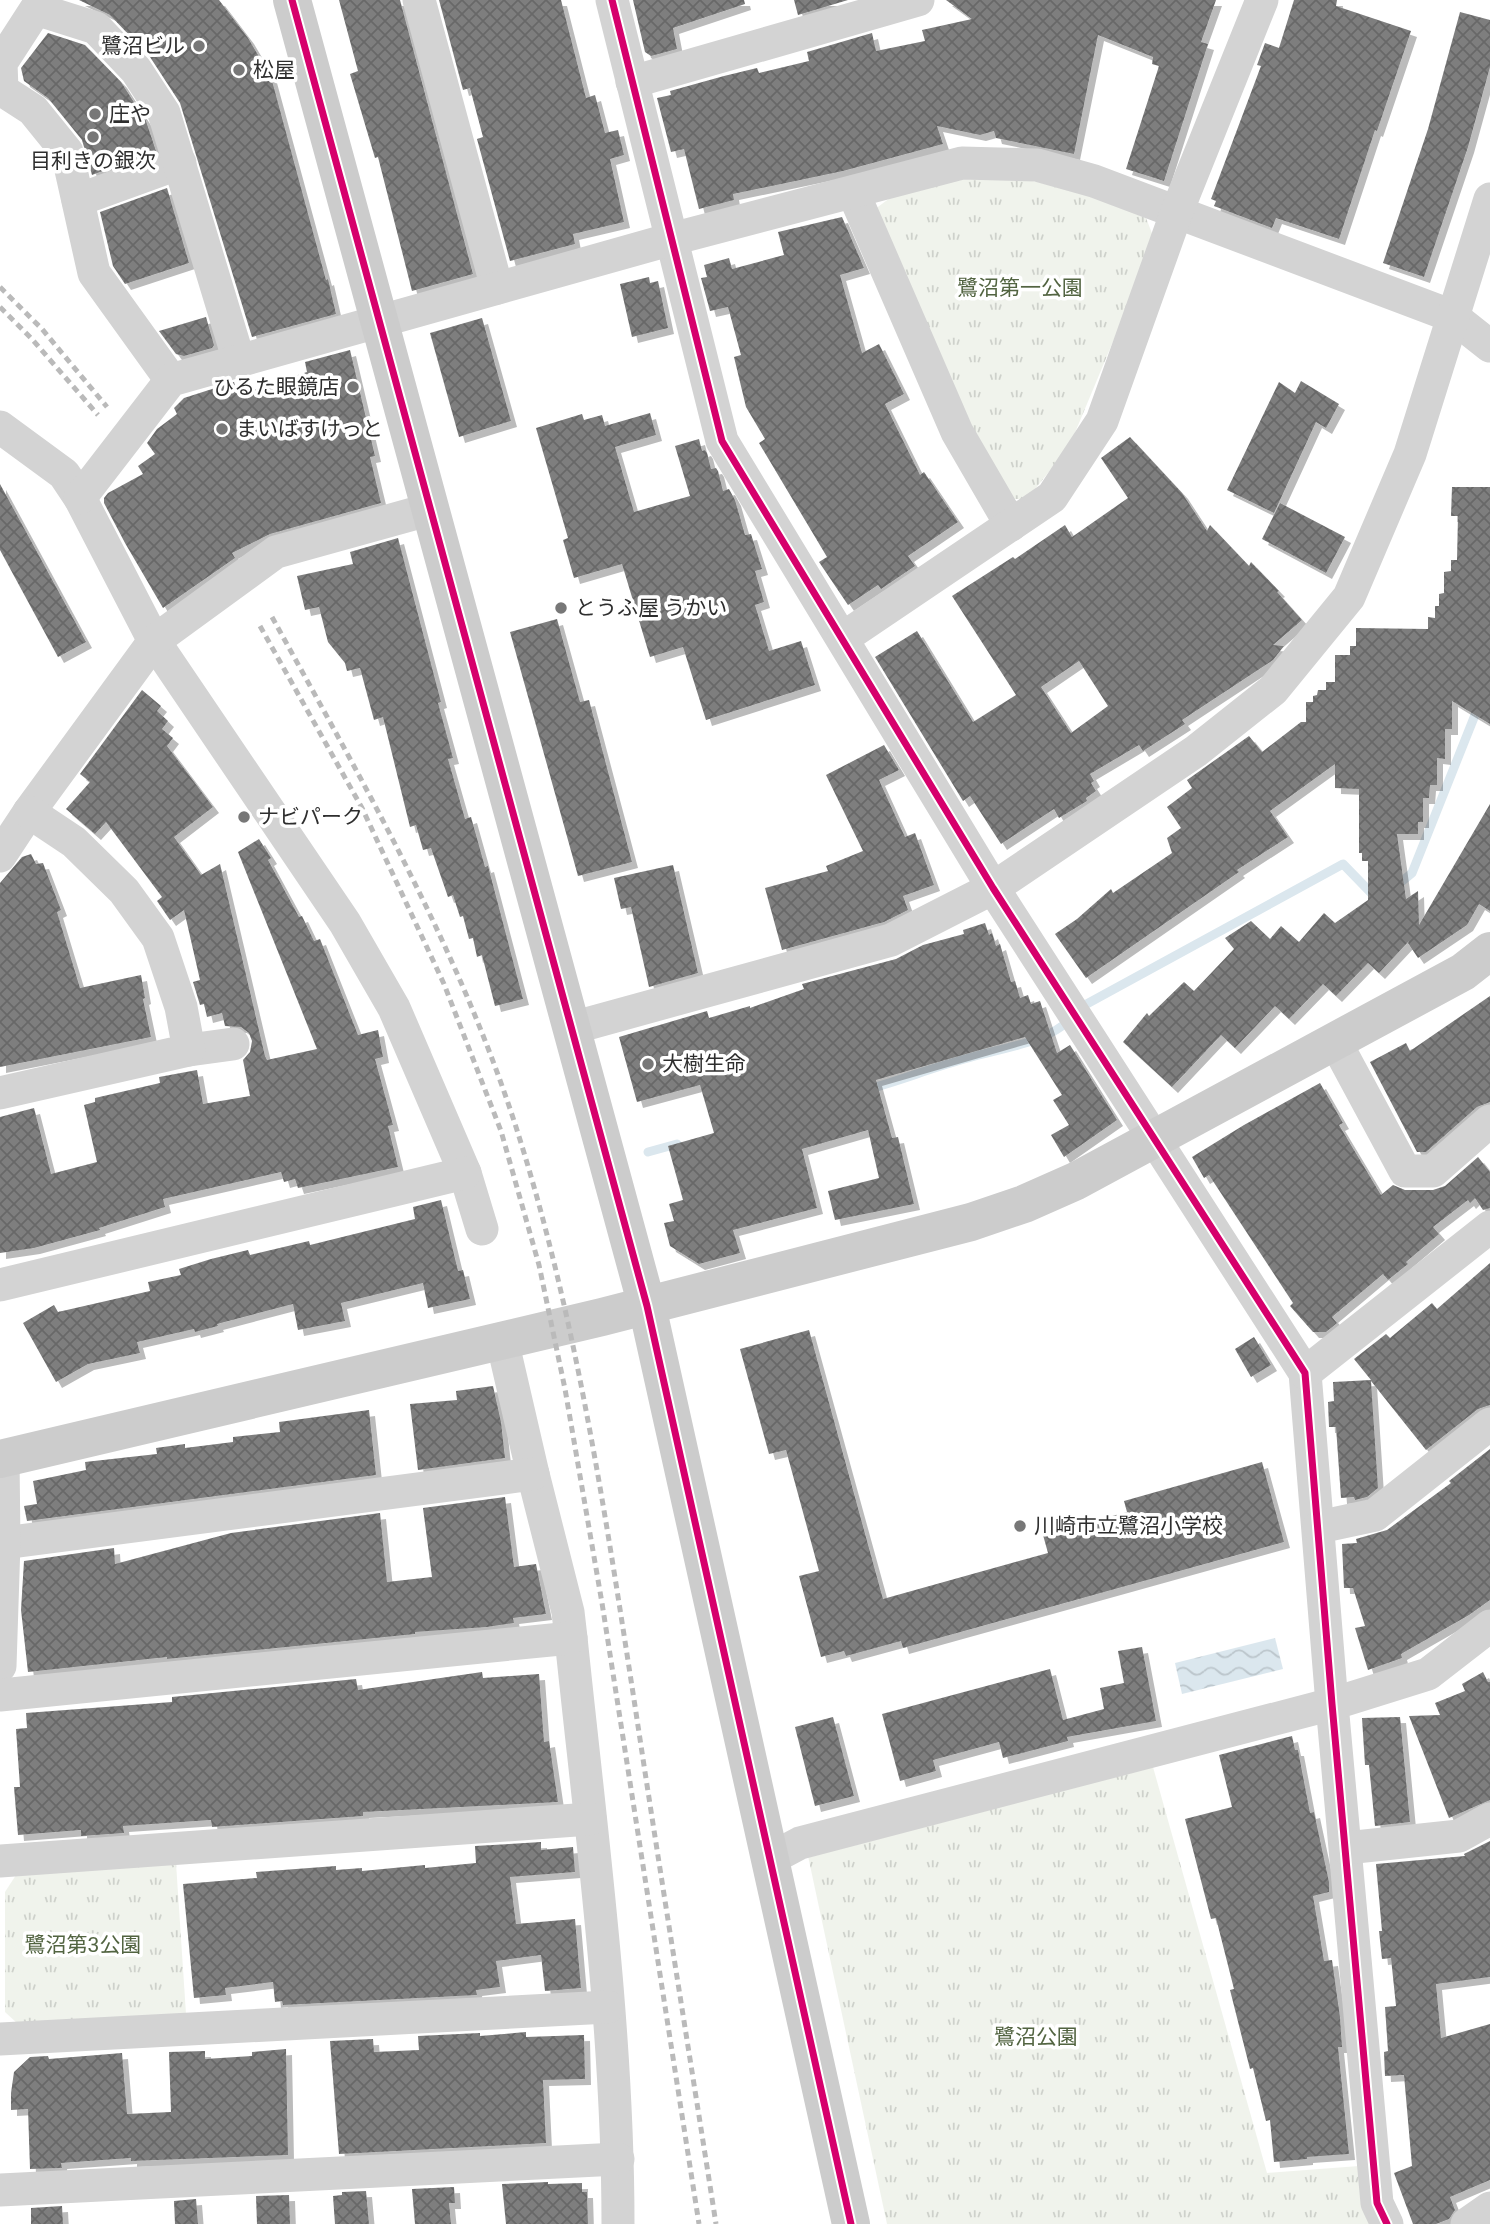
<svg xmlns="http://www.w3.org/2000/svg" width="1490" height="2224" font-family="Roboto,'Noto Sans JP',sans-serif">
  <defs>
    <pattern id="park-tufts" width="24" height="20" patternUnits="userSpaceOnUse" patternTransform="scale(1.75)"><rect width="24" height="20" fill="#f0f3ec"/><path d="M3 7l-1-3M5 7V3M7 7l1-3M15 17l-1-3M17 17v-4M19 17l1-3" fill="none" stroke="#ced1cb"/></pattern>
    <pattern id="water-waves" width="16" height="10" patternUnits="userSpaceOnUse" patternTransform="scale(1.75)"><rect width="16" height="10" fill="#dbe7ee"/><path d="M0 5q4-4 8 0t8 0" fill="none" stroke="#bcc6cc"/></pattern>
    <pattern id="building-cross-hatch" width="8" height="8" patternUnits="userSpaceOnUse" patternTransform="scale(1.75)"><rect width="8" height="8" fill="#7e7e7e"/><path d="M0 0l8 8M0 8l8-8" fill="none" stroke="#686868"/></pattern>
    <filter id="shadow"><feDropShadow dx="6" dy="6" stdDeviation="0" flood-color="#0004"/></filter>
  </defs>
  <rect width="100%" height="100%" fill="#fff"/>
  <g fill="url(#park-tufts)">
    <path d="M973 177 1033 181 1085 193 1146 218 1155 241 1069 447 1027 499H1008L954 406 871 212 894 195Z"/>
    <path d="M1153 1767 1267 2173 1359 2166 1373 2224H887L808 1856Z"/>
    <path d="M176 1863 186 2014 18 2024 5 2012V1892L16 1875Z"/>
  </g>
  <path fill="url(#water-waves)" d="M1275 1638 1283 1669 1182 1694 1175 1663Z"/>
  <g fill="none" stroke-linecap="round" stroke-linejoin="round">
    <g stroke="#dbe7ee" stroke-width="9">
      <path d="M1395 887 1412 873 1479 705"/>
      <path d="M1079 1010 1083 1006 1343 864 1377 899"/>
      <path d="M869 1089C902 1080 934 1067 968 1058 998 1049 1047 1043 1069 1020"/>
      <path d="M648 1152 677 1144"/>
    </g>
  </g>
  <g fill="url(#building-cross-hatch)" fill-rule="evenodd" filter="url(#shadow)">
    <path d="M79 0H219L248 38 271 77 326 280 328 279 336 314 252 337 180 103 150 57 110 15Z"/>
    <path d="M339 0H400L473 274 412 291 378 157 375 158 350 74 358 71Z"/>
    <path d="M439 0H561L586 98 595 95 605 133 618 130 624 155 610 159 624 222 573 234 575 244 510 261 477 139 483 137 470 88 463 90Z"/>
    <path d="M633 0H744L745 4 673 28 677 49 651 56 645 52Z"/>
    <path d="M794 0H848L798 15Z"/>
    <path d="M946 0H1216L1201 42 1208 44 1164 181 1126 169 1159 66 1152 64 1153 57 1098 35 1074 154 996 138 994 131 980 135 937 126 943 144 843 171 733 194 734 200 699 209 684 149 671 152 657 98 671 95 670 91 724 76 757 68 759 73 809 61 807 52 872 33 876 51 925 41 922 30 972 19Z"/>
    <path d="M1294 0H1337L1336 6 1411 31 1377 131 1375 130 1339 239 1276 218 1272 228 1214 206 1216 201 1211 199 1261 66 1257 65 1265 43 1279 48Z"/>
    <path d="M1460 12 1490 20V67L1468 147 1424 277 1383 263 1428 129Z"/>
    <path d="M48 33 85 45 121 82 146 121 156 151 92 175 82 140 48 98 24 81 21 68Z"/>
    <path d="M167 188 189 263 125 284 113 266 100 212Z"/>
    <path d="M842 217 864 268 840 275 862 353 879 344 904 394 885 404 920 475 924 472 958 522 908 556 915 566 881 589 878 585 848 605 819 562 827 557 759 443 765 439 746 407 734 357 741 355 728 307 710 311 701 278 707 277 704 265 729 258 732 269 784 255 778 232Z"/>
    <path d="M649 277 650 283 658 281 668 328 632 337 620 284Z"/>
    <path d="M206 317 214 345 212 348 184 356 176 354 159 331Z"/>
    <path d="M482 318 511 421 459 437 430 333Z"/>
    <path d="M350 350 375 456 370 457 381 503 270 534 232 553 235 558 163 608 125 543 104 503V498L108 493 143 474 138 466 155 454 147 443 157 429 177 414 174 408 184 398 234 382 238 395 307 372 305 362Z"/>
    <path d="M1301 381 1339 404 1326 428 1316 422 1274 513 1227 490 1279 382 1295 393Z"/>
    <path d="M650 413 656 435 615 447 634 512 690 496 675 446 699 439 702 451 705 450 707 453 711 469 716 468 718 471 723 491 729 489 735 500 745 535 751 534 762 569 755 571 764 602 755 605 769 651 801 641 815 685 706 720 683 647 650 657 622 564 574 578 563 540 568 538 536 428 582 414 584 420 602 415 605 426Z"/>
    <path d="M1130 437 1182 493 1207 531 1210 525 1249 566 1251 562 1279 591 1277 592 1302 620 1273 645 1284 646 1273 660 1182 720 1185 724 1143 751 1139 745 1090 774 1094 781 1091 783 1096 791 1086 798 1087 801 1059 818 1054 809 1001 844 970 796 963 801 875 657 917 631 973 722 1016 695 952 596 1013 557 1015 559 1065 525 1072 537 1128 498 1101 458ZM1079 661 1108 706 1071 733 1041 687Z"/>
    <path d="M0 484 86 642 58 657 0 550Z"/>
    <path d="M1452 487H1490V724L1452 701V729H1445V759L1437 758V785H1430L1429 798H1423V822H1418V834H1397L1406 899 1418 891 1419 925 1490 804V911L1479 904 1467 925 1418 958 1408 943 1409 941 1379 973 1368 963 1336 996 1323 984 1289 1019 1275 1006 1235 1048 1221 1035 1172 1087 1123 1042 1147 1013 1149 1016 1184 982 1194 991 1234 949 1225 938 1251 921 1270 939 1281 926 1299 942 1324 913 1335 923 1368 900V861H1362V853H1359V789L1335 788V764L1270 811 1288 837 1237 870 1239 872 1086 978 1055 934 1077 919 1111 889 1113 893 1172 853 1167 838 1181 828 1167 807 1192 788 1187 780 1249 736 1262 752 1301 722H1306V702H1313V696L1317 695 1318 690H1326V682H1335V655H1350V646H1356V628L1428 629V617L1435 618V606H1439V594L1444 593V572L1451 571V560H1457L1458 516H1451Z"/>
    <path d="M1280 503 1345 537 1326 573 1262 539Z"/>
    <path d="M398 538 441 702 438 703 453 758 448 759 465 819 471 817 485 867 488 866 523 999 495 1006 482 955 477 957 473 938 469 939 463 916 460 917 453 895 448 897 431 848 423 850 416 825 410 827 383 717 374 720 360 668 347 671 345 663 328 642 319 607 305 610 297 576 353 564 350 552Z"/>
    <path d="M557 619 580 702 589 700 632 862 578 876 510 632Z"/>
    <path d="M142 690 161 706 157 711 168 721 162 729 173 738 167 746 213 807 174 837 201 875 220 864 265 1056 267 1060 317 1049 238 852 259 839 271 858 268 860 299 917 302 916 314 941 320 939 358 1035 378 1030 383 1057 375 1059 393 1125 388 1126 398 1167 298 1188 295 1179 284 1182 281 1172 163 1199 165 1207 99 1228 100 1230 34 1248 0 1253V1117L34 1108 51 1174 97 1162 84 1105 95 1102V1098L160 1083 159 1077 197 1070 203 1104 250 1096 243 1060 250 1052 252 1041 249 1033 241 1027 225 1026 222 1013 207 1017 204 1004 200 1005 193 982 200 980 184 910 170 920 157 901 162 897 106 822 95 834 66 809 90 782 80 774Z"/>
    <path d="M884 745 899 770 879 780 905 837 915 833 934 885 903 896 908 910 884 922 782 950 765 888 828 871 826 866 863 851 826 775Z"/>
    <path d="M31 854 36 864 43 863 61 910 57 912 80 988 141 975 145 998 143 999 151 1037 0 1067V883L22 857Z"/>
    <path d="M673 865 698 973 649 987 631 907 621 909 614 878Z"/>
    <path d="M985 923 989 935 992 933 996 946 1000 944 1011 982 1015 981 1020 998 1028 995 1031 1004 1040 1001 1057 1053 1070 1045 1117 1120 1064 1157 1051 1135 1069 1125 1053 1100 1062 1095 1025 1037 876 1080 892 1138 898 1137 914 1204 835 1220 828 1191 879 1178 868 1130 802 1149 817 1208 733 1230 740 1253 699 1264 670 1246 664 1223 674 1221 669 1204 683 1200 668 1146 714 1133 700 1085 637 1102 619 1037 707 1011 709 1018 750 1006V1008L804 989 802 984 896 959 923 945 964 934 963 930Z"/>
    <path d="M1490 996V1102L1477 1107 1426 1152H1417L1370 1062 1406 1043 1410 1051Z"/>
    <path d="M1320 1083 1343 1123 1339 1125 1381 1195 1393 1185 1405 1190H1433L1445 1186 1478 1157 1490 1172V1208L1483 1210 1475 1198 1470 1203 1468 1200 1433 1227 1439 1234 1406 1262 1408 1264 1388 1280 1383 1274 1332 1317 1337 1323 1326 1332H1313L1290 1306 1293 1303 1209 1175 1204 1178 1192 1157 1244 1125Z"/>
    <path d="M441 1200 458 1271 463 1270 470 1299 428 1308 423 1283 341 1303 345 1321 298 1330 293 1304 217 1324 218 1326 195 1332 194 1329 137 1342 140 1353 88 1364 56 1382 23 1323 54 1305 58 1312 150 1291 148 1282 181 1275 179 1269 211 1259 248 1250 250 1255 309 1241 310 1245 415 1219 413 1207Z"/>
    <path d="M1490 1263V1405L1478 1409 1426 1450 1371 1381 1378 1488 1367 1497 1355 1500 1354 1497 1341 1498 1336 1427H1329L1328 1402 1334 1401 1333 1382 1371 1380 1354 1359 1386 1334 1390 1338 1432 1303 1437 1309Z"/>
    <path d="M809 1330 883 1599 1048 1553 1043 1535 1127 1512 1124 1501 1262 1462 1284 1542 903 1648 901 1641 846 1656 844 1651 821 1657 799 1576 819 1571 786 1450 769 1454 740 1349Z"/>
    <path d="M1254 1337 1271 1365 1251 1377 1235 1349Z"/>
    <path d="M493 1386 501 1422 505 1458 418 1470 410 1404 457 1400 456 1391Z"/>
    <path d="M369 1410 376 1475 27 1521 24 1506 37 1504 33 1481 86 1470 85 1462 157 1454 156 1448 185 1444V1448L233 1442V1437L280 1432 279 1422Z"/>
    <path d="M1490 1449V1600L1469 1615 1401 1654 1402 1658 1368 1670 1355 1628 1365 1626 1353 1588H1344L1342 1544 1357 1543 1356 1539 1387 1530 1451 1483 1449 1481Z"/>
    <path d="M505 1497 514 1567 536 1564 546 1614 513 1618 514 1623 487 1627 415 1632V1634L167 1659V1657L28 1672 21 1610 24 1561 114 1548 115 1564 231 1533 380 1513 387 1582 432 1577 423 1508Z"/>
    <path d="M1142 1647 1156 1721 1067 1737 1068 1741 1003 1758 999 1742 933 1760 936 1771 900 1781 882 1714 1050 1669 1063 1720 1104 1709 1100 1688 1124 1683 1118 1651Z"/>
    <path d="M482 1672 483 1678 539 1674 544 1742 549 1741 558 1802 363 1812V1816L212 1827 211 1820 123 1826 124 1833 81 1836V1830L18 1835 14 1787H20L16 1729 27 1728 26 1713 172 1702V1697L356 1679 358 1690Z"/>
    <path d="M1483 1672 1488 1682H1490V1800L1449 1818 1409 1716 1440 1715 1435 1703 1465 1691 1462 1684Z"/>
    <path d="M833 1717 854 1796 815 1806 795 1727Z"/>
    <path d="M1400 1717 1410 1822 1375 1826 1369 1765H1365L1362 1718Z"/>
    <path d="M1292 1736 1295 1750H1298L1310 1813 1314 1812 1329 1882V1892L1313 1896 1324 1961 1332 1960 1340 2017 1342 2047H1338L1349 2154 1307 2157V2159L1274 2162 1270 2120 1266 2121 1253 2068 1250 2069 1230 1990 1234 1989 1216 1918 1211 1919 1185 1819 1232 1807 1219 1755Z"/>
    <path d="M1490 1841V1977L1436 1984 1441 2038 1490 2024V2180L1450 2197 1455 2210 1449 2219 1436 2224H1413L1394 2173 1412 2166 1404 2075 1385 2076 1384 2052 1388 2051 1385 2007 1396 2006 1391 1958 1382 1959 1379 1931H1382L1376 1864 1465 1856 1464 1854Z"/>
    <path d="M541 1842V1850L573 1847 575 1872 510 1877 516 1924 575 1919 581 1988 545 1991 541 1955 496 1961 500 1987 476 1990 477 1995 283 2005 282 2001 275 2002 273 1982 225 1988 226 1995 194 1998 183 1884 257 1878 256 1872 336 1866V1870L362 1868V1871L425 1865V1868L476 1863 475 1846Z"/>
    <path d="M526 2032V2037L584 2035 585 2079 543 2080 546 2143 339 2154 330 2041 373 2039 374 2052 419 2050 418 2036 480 2033V2036Z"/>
    <path d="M286 2049 288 2155 131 2161V2158L61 2163 62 2168 30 2169 28 2109 11 2110V2093L14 2072 30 2057 48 2056 49 2059 122 2053 127 2114 171 2112 169 2052 205 2051V2059L252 2056V2052Z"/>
    <path d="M548 2182V2184L582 2183V2192H587L588 2224H506L502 2184Z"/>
    <path d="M454 2187 455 2203H449L451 2224H415L412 2189Z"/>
    <path d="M366 2191 369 2224H335L333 2196 342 2195V2192Z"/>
    <path d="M289 2195 290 2224H257L256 2196Z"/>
    <path d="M196 2199 198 2224H175L174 2201Z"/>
    <path d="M62 2206 63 2224H31V2208Z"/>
  </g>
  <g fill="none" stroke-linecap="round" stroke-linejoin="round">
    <g stroke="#d3d3d3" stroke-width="33">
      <path d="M419 0 497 288"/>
      <path d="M612 0 722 441 993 888 1305 1373 1332 1704 1377 2203 1387 2224"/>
      <path d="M632 82 918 0"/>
      <path d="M853 192 957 432 1011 525"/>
      <path d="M78 200 180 163"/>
      <path d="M171 380 94 273 67 152 33 110 2 90 1 63 36 9 96 28 136 70 164 113 239 361"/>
      <path d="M0 427 64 474 80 498 154 641 345 923 394 1008 465 1173 482 1229"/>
      <path d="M80 498 171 380 672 239 962 163 1037 165 1094 181 1452 316 1490 346"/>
      <path d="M843 638 1052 497 1102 421 1176 214 1262 0"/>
      <path d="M0 856 29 812 154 641 276 552 431 509"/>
      <path d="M572 1028 891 940 993 888 1196 751 1273 690 1349 597 1410 454 1490 199"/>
      <path d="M1336 1043 1405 1171H1433L1490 1121"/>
      <path d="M189 1050 233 1044"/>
      <path d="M0 1093 189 1050 181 1007 158 938 124 891 74 842 29 812"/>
      <path d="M0 1285 465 1173"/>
      <path d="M502 1340 533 1474 568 1612 571 1638C591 1832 618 2028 618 2224"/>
      <path d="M1305 1373 1490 1227"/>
      <path d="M1319 1527 1375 1515 1490 1424"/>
      <path d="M4 1543 533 1474"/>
      <path d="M0 1666 4 1543 3 1458"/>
      <path d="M0 1695 571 1638"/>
      <path d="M1346 1848 1459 1836 1490 1819"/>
      <path d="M770 1859 800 1843 1332 1704 1428 1674 1490 1626"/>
      <path d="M0 1861 590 1819"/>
      <path d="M0 2039 608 2007"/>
      <path d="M0 2190 618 2159"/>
      <path d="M1467 2224 1490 2208"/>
    </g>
    <g stroke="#ccc" stroke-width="38">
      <path d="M292 0 647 1306 851 2224"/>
      <path d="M0 1459 602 1317 971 1222 1024 1204 1076 1181 1463 972 1490 951"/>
    </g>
    <g stroke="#bababa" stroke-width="5" stroke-dasharray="7 5" stroke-linecap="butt">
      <path d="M0 287 42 329 107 407"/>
      <path d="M0 307 31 338 98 415"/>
      <path d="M272 617C363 782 458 947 516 1127 576 1315 605 1512 635 1706 661 1879 689 2051 716 2224"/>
      <path d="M260 626 362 808 444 984 501 1131 539 1265 565 1389 602 1603 699 2224"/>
    </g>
    <defs>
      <g id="cycleway">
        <path d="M292 0 647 1306 851 2224"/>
        <path d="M612 0 722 441 993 888 1305 1373 1332 1704 1377 2203 1387 2224"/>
      </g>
    </defs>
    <use href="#cycleway" stroke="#fff" stroke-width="11"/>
    <use href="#cycleway" stroke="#d6006c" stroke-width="7"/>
  </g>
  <g fill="#777" stroke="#fff" stroke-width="2.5">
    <circle cx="199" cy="46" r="7"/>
    <circle cx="239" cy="70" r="7"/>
    <circle cx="95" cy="114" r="7"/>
    <circle cx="93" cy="137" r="7"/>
    <circle cx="353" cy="387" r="7"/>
    <circle cx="222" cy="429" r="7"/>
    <circle cx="561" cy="608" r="7"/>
    <circle cx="244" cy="817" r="7"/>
    <circle cx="648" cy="1064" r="7"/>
    <circle cx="1020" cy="1526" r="7"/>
  </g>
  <g text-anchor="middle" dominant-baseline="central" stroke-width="7" stroke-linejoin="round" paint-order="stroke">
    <g font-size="21" fill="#2e2e2e" stroke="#fff" text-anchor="start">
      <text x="185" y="46" text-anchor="end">鷺沼ビル</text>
      <text x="253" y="70">松屋</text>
      <text x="109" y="114">庄や</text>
      <text x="93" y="161" text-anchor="middle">目利きの銀次</text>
      <text x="339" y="387" text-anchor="end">ひるた眼鏡店</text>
      <text x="236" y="429">まいばすけっと</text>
      <text x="575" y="608">とうふ屋 うかい</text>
      <text x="258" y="817">ナビパーク</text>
      <text x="662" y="1064">大樹生命</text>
      <text x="1034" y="1526">川崎市立鷺沼小学校</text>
    </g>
    <g font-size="21" fill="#526441" stroke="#fff">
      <text x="1020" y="288">鷺沼第一公園</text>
      <text x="83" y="1945">鷺沼第3公園</text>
      <text x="1036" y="2037">鷺沼公園</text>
    </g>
  </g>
</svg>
